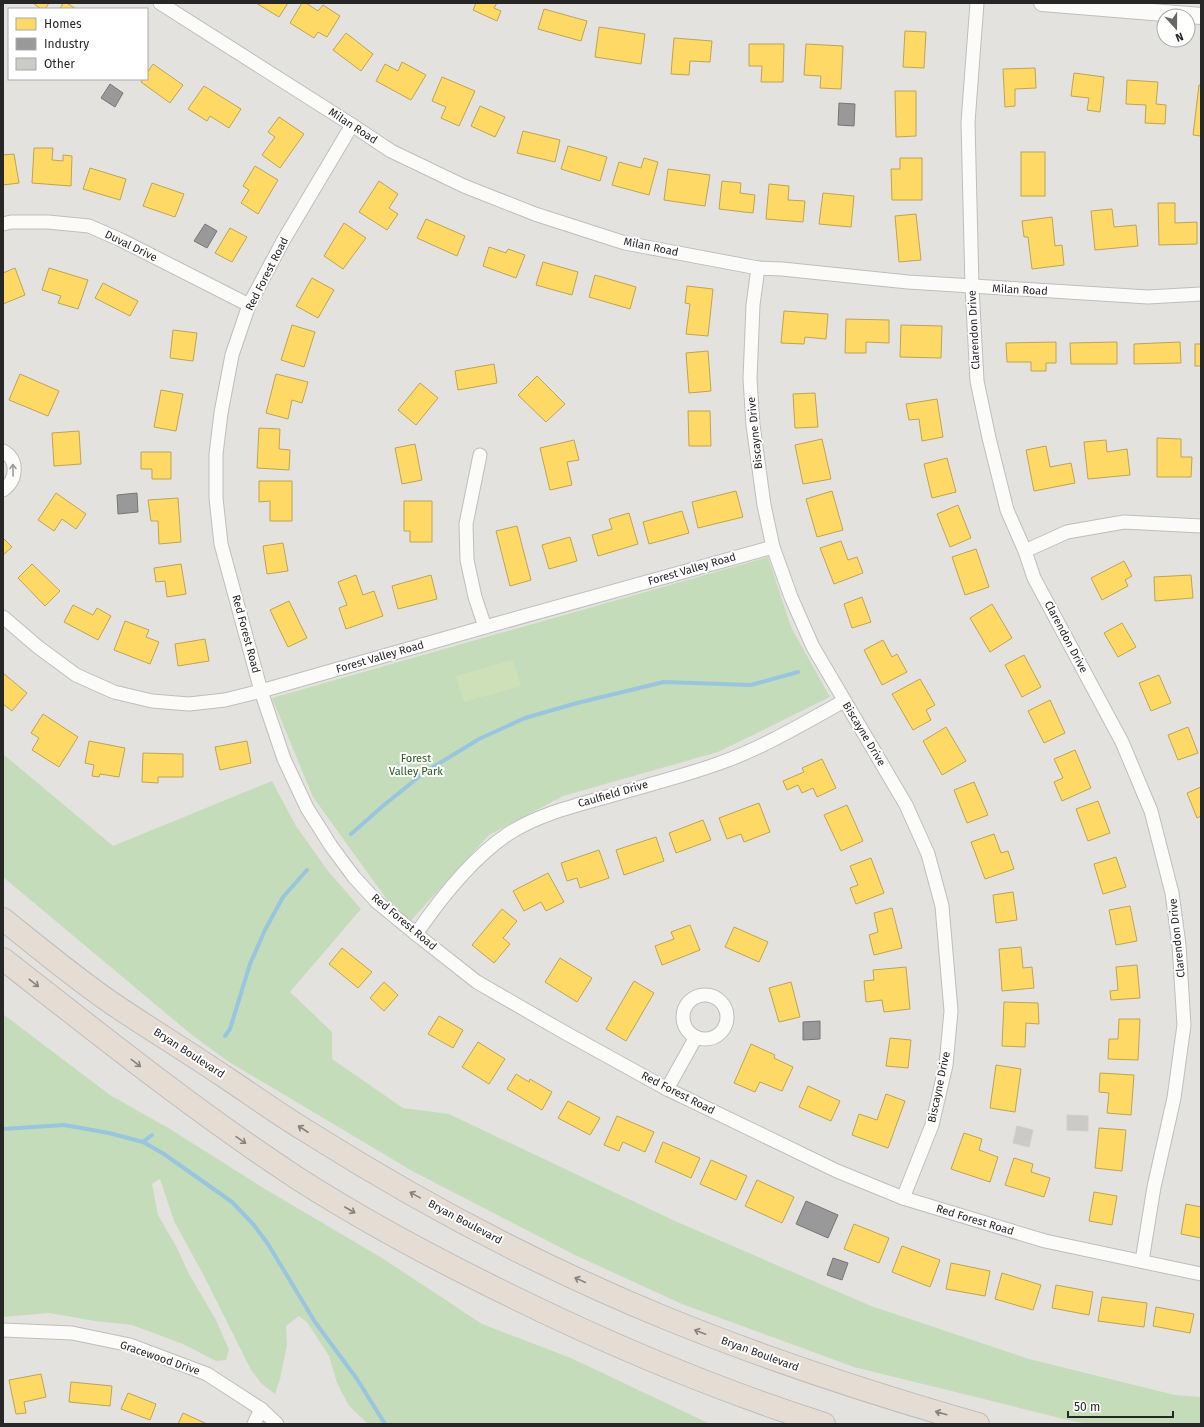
<svg xmlns="http://www.w3.org/2000/svg" width="1204" height="1427" font-family="'Fira Sans',sans-serif">
  <rect width="100%" height="100%" fill="#e4e2de"/>
  <g fill="#c5dcba">
    <path d="M768 557 791 627 830 697 718 752 563 796 489 835 406 926 313 797 272 698Z"/>
    <path d="M3 754 113 846 272 781 296 826 328 871 361 909 290 992 332 1032V1059L403 1108 449 1114 675 1221 871 1306 1029 1359 1175 1395 1201 1397V1424H1091L1072 1421 854 1367 682 1304 575 1255 414 1172 229 1062 192 1035 3 877Z"/>
    <path d="M3 1014 110 1095 170 1129 265 1189 382 1258 482 1324 571 1358 710 1424H368L349 1406 337 1383 329 1356 307 1322 299 1316 286 1326 287 1345 280 1379 275 1394 262 1384 251 1370 204 1276 174 1221 160 1179 152 1184 158 1215 176 1246 189 1274 216 1320 229 1350 226 1360 216 1361 183 1344 132 1325 95 1321 49 1313 3 1317Z"/>
  </g>
  <path fill="#cde0b8" d="M513 660 521 686 464 702 456 676Z"/>
  <g fill="#ffd966" stroke="#bea453">
    <path d="M33 3H49L45 9H41Z"/>
    <path d="M63 3H67L76 9H60Z"/>
    <path d="M256 3H288L279 17Z"/>
    <path d="M302 3H306L318 11 323 5 340 16 327 37 318 32 314 38 290 23Z"/>
    <path d="M476 3H497L494 8 501 11 497 21 473 10Z"/>
    <path d="M544 9 587 21 581 41 538 29Z"/>
    <path d="M599 27 645 34 641 64 595 57Z"/>
    <path d="M905 31 926 32 924 68 903 67Z"/>
    <path d="M346 33 373 54 361 71 333 50Z"/>
    <path d="M674 38 712 41 710 62 690 61 689 75 671 74Z"/>
    <path d="M749 44H784L783 82H761L762 66H749Z"/>
    <path d="M806 44 843 46 841 89 820 88 821 76 804 75Z"/>
    <path d="M402 62 426 75 411 100 376 81 385 64 398 71Z"/>
    <path d="M153 64 183 85 170 103 141 82 143 79H147V73Z"/>
    <path d="M1035 68 1036 88 1015 89V106L1005 107 1003 69Z"/>
    <path d="M1074 73 1104 77 1100 112 1087 110 1089 98 1071 96Z"/>
    <path d="M442 77 475 91 459 126 441 118 446 107 432 101Z"/>
    <path d="M1127 80 1158 82 1156 104 1166 105 1165 124 1145 123 1146 105 1126 104Z"/>
    <path d="M1199 85H1201V136L1193 135Z"/>
    <path d="M204 86 241 109 229 128 210 116 207 121 188 109Z"/>
    <path d="M895 91H916V136L896 137Z"/>
    <path d="M480 106 505 117 495 137 471 126Z"/>
    <path d="M279 117 304 134 280 168 262 155 275 137 268 132Z"/>
    <path d="M523 131 560 140 555 162 517 153Z"/>
    <path d="M568 146 607 157 600 181 561 169Z"/>
    <path d="M34 148H53L52 160 63 161V155L72 156 71 186 32 183Z"/>
    <rect x="1021" y="152" width="24" height="44"/>
    <path d="M14 154 19 183 3 185V155Z"/>
    <path d="M644 158 658 162 649 195 612 185 619 162 641 168Z"/>
    <path d="M900 158H922V200H892L891 169H900Z"/>
    <path d="M255 166 278 180 258 214 241 203 249 190 243 186Z"/>
    <path d="M90 168 126 179 120 200 83 189Z"/>
    <path d="M668 169 710 175 705 206 664 200Z"/>
    <path d="M379 181 398 194 389 208 398 214 387 230 359 212Z"/>
    <path d="M722 181 741 183 740 193 755 195 753 213 719 209Z"/>
    <path d="M152 183 184 194 175 217 143 206Z"/>
    <path d="M769 184 789 186 788 200 805 201 803 222 766 219Z"/>
    <path d="M823 193 854 196 851 227 819 224Z"/>
    <path d="M1158 203H1175V223L1197 222V244L1159 245Z"/>
    <path d="M1112 209 1114 227 1136 225 1138 246 1095 250 1091 211Z"/>
    <path d="M916 214 921 260 899 262 895 216Z"/>
    <path d="M1052 217 1055 246 1062 245 1064 265 1032 269 1028 237H1024L1022 221Z"/>
    <path d="M426 219 465 236 457 256 417 238Z"/>
    <path d="M344 223 366 238 343 269 324 256Z"/>
    <path d="M230 228 247 237 232 262 215 253Z"/>
    <path d="M489 247 506 253 508 249 525 255 516 278 483 266Z"/>
    <path d="M543 262 578 272 572 295 536 285Z"/>
    <path d="M15 268 25 295 3 304V273Z"/>
    <path d="M49 268 88 280 78 309 58 303 61 296 42 290Z"/>
    <path d="M595 275 636 287 630 309 589 297Z"/>
    <path d="M312 278 334 290 318 318 296 306Z"/>
    <path d="M103 283 138 301 130 316 95 298Z"/>
    <path d="M687 286 713 289 708 336 686 334 690 304 685 303Z"/>
    <path d="M784 311 828 314 826 339 805 337 804 344 781 343Z"/>
    <path d="M846 319 889 320V343L866 342V353H845Z"/>
    <path d="M292 325 315 332 304 367 281 360Z"/>
    <path d="M901 325 942 326 941 358 900 357Z"/>
    <path d="M173 330 197 333 193 361 170 358Z"/>
    <path d="M1056 342V363H1046V371H1031V362H1007L1006 343Z"/>
    <path d="M1117 342V364H1071L1070 343Z"/>
    <path d="M1180 342 1181 363 1134 364V344Z"/>
    <rect x="1195" y="344" width="6" height="22"/>
    <path d="M708 351 711 391 689 393 686 353Z"/>
    <path d="M494 364 497 383 458 390 455 371Z"/>
    <path d="M20 374 59 391 48 416 9 400Z"/>
    <path d="M276 374 308 382 302 403 292 400 288 419 266 413Z"/>
    <path d="M537 376 565 404 546 422 518 395Z"/>
    <path d="M420 383 438 398 416 425 398 410Z"/>
    <path d="M161 390 183 394 176 431 154 427Z"/>
    <path d="M815 393 818 427 795 428 793 394Z"/>
    <path d="M937 399 943 437 922 441 919 419 909 420 906 404Z"/>
    <path d="M688 411H710L711 446H689Z"/>
    <path d="M259 428 280 429 279 449 290 450 289 470 257 468Z"/>
    <path d="M79 431 81 464 54 466 52 433Z"/>
    <path d="M1157 438 1181 439V457H1192L1191 477H1157Z"/>
    <path d="M822 439 831 479 803 484 795 445Z"/>
    <path d="M574 440 579 460 567 462 572 485 550 490 540 448Z"/>
    <path d="M1106 440 1107 452 1127 449 1130 475 1088 479 1084 442Z"/>
    <path d="M415 444 422 480 402 484 395 448Z"/>
    <path d="M1046 446 1050 467 1071 463 1075 483 1034 491 1026 450Z"/>
    <path d="M141 452H171V479H152V469H141Z"/>
    <path d="M947 458 956 492 932 498 924 464Z"/>
    <path d="M259 481H292V521H270V501L259 502Z"/>
    <path d="M736 491 743 517 698 528 692 502Z"/>
    <path d="M832 491 843 530 817 537 806 499Z"/>
    <path d="M56 493 86 514 76 529 62 519 54 531 38 520Z"/>
    <path d="M178 498 181 542 159 544 158 521H151L148 500Z"/>
    <path d="M404 501H432V542H410V531H404Z"/>
    <path d="M958 505 971 538 950 547 937 514Z"/>
    <path d="M682 511 689 533 649 544 643 522Z"/>
    <path d="M629 513 638 544 598 556 592 535 612 529 609 519Z"/>
    <path d="M517 526 531 580 510 586 496 531Z"/>
    <path d="M570 537 577 561 549 569 542 545Z"/>
    <path d="M3 538 12 547 3 555Z"/>
    <path d="M841 541 848 560 857 557 863 573 834 584 820 548Z"/>
    <path d="M283 543 288 571 267 574 263 546Z"/>
    <path d="M976 549 989 587 965 595 952 557Z"/>
    <path d="M1124 561 1132 576 1125 580 1128 586 1102 600 1091 578Z"/>
    <path d="M32 564 60 591 45 606 18 578Z"/>
    <path d="M181 564 186 594 167 597 165 581 156 582 154 568Z"/>
    <path d="M356 575 363 595 374 591 383 616 346 629 339 608 347 605 338 582Z"/>
    <path d="M431 575 437 599 398 609 392 586Z"/>
    <path d="M1191 575 1193 598 1155 601 1154 577Z"/>
    <path d="M862 597 871 622 852 628 844 604Z"/>
    <path d="M289 601 307 638 288 647 270 610Z"/>
    <path d="M992 604 1012 638 990 652 970 618Z"/>
    <path d="M73 605 93 615 97 608 111 616 98 640 64 622Z"/>
    <path d="M125 621 149 630 146 637 159 642 150 664 114 650Z"/>
    <path d="M1122 623 1136 647 1118 657 1104 633Z"/>
    <path d="M205 639 209 661 178 666 175 644Z"/>
    <path d="M883 640 892 657 897 654 907 672 882 685 864 650Z"/>
    <path d="M1024 655 1041 687 1022 697 1005 665Z"/>
    <path d="M3 673 27 693 12 711 3 704Z"/>
    <path d="M1159 675 1171 703 1151 711 1139 683Z"/>
    <path d="M920 679 935 705 926 710 931 720 913 730 892 694Z"/>
    <path d="M1050 700 1065 733 1044 743 1028 711Z"/>
    <path d="M43 714 78 737 59 767 32 750 39 738 31 733Z"/>
    <path d="M946 727 966 761 942 775 923 741Z"/>
    <path d="M1188 727 1198 753 1178 760 1168 735Z"/>
    <path d="M89 741 125 748 119 777 100 774 99 777 92 776 94 765 85 763Z"/>
    <path d="M247 741 251 763 220 770 215 747Z"/>
    <path d="M1075 750 1091 788 1062 801 1054 782 1063 778 1054 759Z"/>
    <path d="M143 753 183 754V777H158V783L142 782Z"/>
    <path d="M822 759 836 788 817 797 813 788 802 793 798 785 787 790 783 781 804 772 802 768Z"/>
    <path d="M974 782 988 815 967 823 954 790Z"/>
    <path d="M1201 787V816L1197 818 1187 793Z"/>
    <path d="M1098 801 1110 833 1088 841 1076 809Z"/>
    <path d="M759 803 770 832 744 842 741 834 727 839 719 818Z"/>
    <path d="M847 805 863 841 841 851 824 815Z"/>
    <path d="M703 820 711 840 676 853 669 833Z"/>
    <path d="M994 834 1001 853 1008 851 1014 869 985 879 971 842Z"/>
    <path d="M656 837 664 861 624 875 616 850Z"/>
    <path d="M599 850 609 878 580 888 577 878 567 881 561 863Z"/>
    <path d="M1116 857 1126 887 1103 894 1094 864Z"/>
    <path d="M871 858 884 893 856 904 850 888 858 885 850 866Z"/>
    <path d="M548 873 564 902 546 911 541 902 524 911 513 891Z"/>
    <path d="M1013 892 1017 920 996 923 993 895Z"/>
    <path d="M1130 906 1137 941 1116 945 1109 910Z"/>
    <path d="M892 908 902 948 874 955 869 935 878 932 874 913Z"/>
    <path d="M502 909 517 921 503 938 510 944 494 963 472 945Z"/>
    <path d="M690 925 700 950 662 965 655 946 674 939 671 932Z"/>
    <path d="M734 927 768 942 759 962 725 947Z"/>
    <path d="M1021 947 1023 968 1032 967 1034 988 1002 991 999 949Z"/>
    <path d="M342 948 372 972 358 988 329 964Z"/>
    <path d="M560 958 592 978 577 1002 545 982Z"/>
    <path d="M1137 965 1140 998 1111 1000 1110 991 1118 990 1116 967Z"/>
    <path d="M906 967 910 1009 884 1012 882 1000 866 1002 864 981 874 980 873 970Z"/>
    <path d="M634 981 654 993 626 1041 606 1029Z"/>
    <path d="M384 982 398 995 384 1011 370 998Z"/>
    <path d="M791 982 800 1017 779 1022 769 988Z"/>
    <path d="M1004 1002 1038 1003 1039 1024 1026 1023 1025 1047 1002 1046Z"/>
    <path d="M439 1016 463 1030 453 1048 428 1034Z"/>
    <path d="M1119 1019H1140L1138 1060 1108 1059 1109 1039H1118Z"/>
    <path d="M890 1038 911 1040 908 1068 886 1066Z"/>
    <path d="M478 1042 505 1059 489 1084 462 1067Z"/>
    <path d="M751 1044 775 1055 774 1058 793 1067 782 1091 760 1082 755 1092 734 1083Z"/>
    <path d="M996 1065 1021 1069 1015 1112 990 1108Z"/>
    <path d="M1100 1073 1134 1075 1131 1115 1107 1113 1109 1093 1099 1092Z"/>
    <path d="M516 1074 529 1082 530 1079 552 1092 542 1110 507 1089Z"/>
    <path d="M808 1086 840 1101 831 1121 799 1107Z"/>
    <path d="M886 1094 905 1101 888 1148 852 1135 859 1114 877 1120Z"/>
    <path d="M568 1101 600 1118 590 1135 558 1118Z"/>
    <path d="M617 1116 654 1132 645 1152 623 1142 619 1151 604 1145Z"/>
    <path d="M1099 1128 1126 1130 1122 1171 1095 1168Z"/>
    <path d="M964 1133 982 1139 979 1150 998 1157 990 1182 951 1169Z"/>
    <path d="M663 1142 700 1158 691 1178 655 1162Z"/>
    <path d="M1014 1158 1033 1164 1031 1172 1050 1178 1044 1197 1005 1185Z"/>
    <path d="M711 1160 747 1176 736 1200 700 1184Z"/>
    <path d="M757 1180 794 1197 782 1223 745 1206Z"/>
    <path d="M1094 1192 1117 1196 1112 1225 1089 1221Z"/>
    <path d="M1186 1204 1201 1207V1238L1181 1234Z"/>
    <path d="M854 1224 889 1238 879 1263 844 1249Z"/>
    <path d="M902 1246 940 1260 930 1287 892 1272Z"/>
    <path d="M951 1263 990 1271 985 1296 946 1289Z"/>
    <path d="M1002 1273 1041 1285 1033 1310 995 1299Z"/>
    <path d="M1056 1285 1093 1292 1089 1315 1052 1308Z"/>
    <path d="M1102 1297 1147 1303 1144 1327 1098 1321Z"/>
    <path d="M1156 1307 1194 1314 1190 1333 1153 1326Z"/>
    <path d="M41 1374 46 1397 24 1402 26 1413 16 1414 9 1380Z"/>
    <path d="M71 1382 112 1386 110 1406 69 1402Z"/>
    <path d="M128 1393 156 1404 150 1420 121 1409Z"/>
    <path d="M183 1413 207 1424H178Z"/>
  </g>
  <g fill="#999" stroke="#777">
    <path d="M110 84 123 93 115 107 101 98Z"/>
    <path d="M839 103 855 104 854 126 838 125Z"/>
    <path d="M205 224 217 231 207 248 194 241Z"/>
    <path d="M137 493 138 512 118 514 117 495Z"/>
    <path d="M820 1021V1039L803 1040V1022Z"/>
    <path d="M806 1201 838 1215 828 1238 796 1224Z"/>
    <path d="M833 1258 848 1263 842 1280 827 1275Z"/>
  </g>
  <g fill="none" stroke-linecap="round" stroke-linejoin="round">
    <g stroke="#99c5de" stroke-width="4">
      <path d="M351 834 384 805 425 772 479 739 525 718 577 703 664 682 751 685 798 672"/>
      <path d="M225 1036 230 1029 250 964 265 930 283 897 307 870"/>
      <path d="M3 1129 64 1125 109 1133 143 1142 164 1154 232 1202 253 1224 268 1244 315 1322 357 1379 385 1424"/>
      <path d="M143 1142 152 1135"/>
    </g>
  </g>
  <g fill="#cccac7" stroke="#cfceca">
    <path d="M1067 1115 1088 1116V1131L1067 1130Z"/>
    <path d="M1017 1126 1033 1130 1029 1147 1013 1143Z"/>
  </g>
  <g fill="none" stroke-linecap="round" stroke-linejoin="round">
    <defs>
      <g id="minor">
        <path d="M160 3 352 125 391 151 464 186 535 214 625 243 758 268 782 269 908 282 1148 297 1201 294"/>
        <path d="M977 3 968 122 972 287 977 381 989 438 1007 510 1025 551 1034 578 1122 742 1151 811 1172 893 1179 945 1184 1025 1174 1098 1154 1187 1142 1261"/>
        <path d="M352 125 283 241 249 305 232 355 221 413 216 454V498L221 544 261 691 284 759 307 808 331 846 354 877 377 902 416 934 477 982 562 1031 667 1089 837 1171 903 1198 1045 1241 1201 1274"/>
        <path d="M3 224 11 222H48L89 226 121 240 249 305"/>
        <path d="M758 268 753 305 750 379 753 425 764 505 773 547 791 597 813 647 906 805 928 854 942 906 951 1011 946 1065 932 1125 903 1198"/>
        <path d="M3 451C19 460 17 480 3 490"/>
        <path d="M480 455 466 524 467 560 475 597 485 627"/>
        <path d="M1025 551 1067 532 1124 522 1201 526"/>
        <path d="M3 617 38 647 76 675 114 692 152 701 189 704 225 700 261 691 485 627 773 547"/>
        <path d="M416 934C440 899 472 858 508 834 537 815 573 806 606 797 643 786 681 777 717 764 761 749 802 724 844 701"/>
        <circle cx="705" cy="1017" r="22"/>
        <path d="M667 1089 696 1037"/>
        <path d="M3 1330 72 1333 130 1345 207 1374 261 1409 277 1424"/>
        <path d="M254 1424 261 1409"/>
      </g>
      <path id="tertiary" d="M1042 3 1201 16"/>
      <g id="motorway">
        <path d="M3 919C39 948 75 978 113 1004 150 1029 188 1052 225 1077 252 1095 280 1115 308 1132 422 1204 543 1268 668 1319 769 1360 873 1394 978 1424"/>
        <path d="M3 959C99 1034 195 1111 297 1178 367 1223 441 1262 515 1298 615 1347 718 1390 824 1424"/>
      </g>
    </defs>
    <use href="#minor" stroke="#bfbebe" stroke-width="15"/>
    <use href="#tertiary" stroke="#bfbebe" stroke-width="18"/>
    <use href="#motorway" stroke="#bebdbc" stroke-width="24"/>
    <use href="#minor" stroke="#fbfbfa" stroke-width="13"/>
    <use href="#tertiary" stroke="#fbfbfa" stroke-width="16"/>
    <use href="#motorway" stroke="#e5ddd4" stroke-width="22"/>
  </g>
  <defs><path id="oneway-shaft" d="M-6 0H5M1.5-3L5.5 0L1.5 3" fill="none" stroke-width="1.6" stroke-linecap="round" stroke-linejoin="round"/></defs>
  <use stroke="#9c9c9b" href="#oneway-shaft" transform="translate(13 470) rotate(-91)"/>
  <g stroke="#86827e">
    <use href="#oneway-shaft" transform="translate(34 983) rotate(38)"/>
    <use href="#oneway-shaft" transform="translate(136 1063) rotate(38)"/>
    <use href="#oneway-shaft" transform="translate(303 1129) rotate(-147)"/>
    <use href="#oneway-shaft" transform="translate(241 1140) rotate(35)"/>
    <use href="#oneway-shaft" transform="translate(415 1195) rotate(-151)"/>
    <use href="#oneway-shaft" transform="translate(350 1210) rotate(30)"/>
    <use href="#oneway-shaft" transform="translate(580 1280) rotate(-155)"/>
    <use href="#oneway-shaft" transform="translate(700 1332) rotate(-159)"/>
    <use href="#oneway-shaft" transform="translate(941 1413) rotate(-164)"/>
  </g>
  <g text-anchor="middle" dominant-baseline="central" stroke-width="4" stroke-linejoin="round" paint-order="stroke">
    <g font-size="11" fill="#272727" stroke="#fff">
      <text transform="translate(353 126) rotate(33)">Milan Road</text>
      <text transform="translate(131 246) rotate(26)">Duval Drive</text>
      <text transform="translate(651 247) rotate(12)">Milan Road</text>
      <text transform="translate(267 274) rotate(-63)">Red Forest Road</text>
      <text transform="translate(1020 290) rotate(3)">Milan Road</text>
      <text transform="translate(974 330) rotate(-93)">Clarendon Drive</text>
      <text transform="translate(755 433) rotate(-96)">Biscayne Drive</text>
      <text transform="translate(692 569) rotate(-16)">Forest Valley Road</text>
      <text transform="translate(246 634) rotate(75)">Red Forest Road</text>
      <text transform="translate(1066 637) rotate(62)">Clarendon Drive</text>
      <text transform="translate(380 657) rotate(-16)">Forest Valley Road</text>
      <text transform="translate(864 734) rotate(59)">Biscayne Drive</text>
      <text transform="translate(613 794) rotate(-16)">Caulfield Drive</text>
      <text transform="translate(404 922) rotate(40)">Red Forest Road</text>
      <text transform="translate(1177 938) rotate(-96)">Clarendon Drive</text>
      <text transform="translate(189 1053) rotate(33)">Bryan Boulevard</text>
      <text transform="translate(939 1087) rotate(-78)">Biscayne Drive</text>
      <text transform="translate(678 1093) rotate(27)">Red Forest Road</text>
      <text transform="translate(975 1220) rotate(17)">Red Forest Road</text>
      <text transform="translate(465 1222) rotate(28)">Bryan Boulevard</text>
      <text transform="translate(760 1354) rotate(20)">Bryan Boulevard</text>
      <text transform="translate(160 1358) rotate(19)">Gracewood Drive</text>
    </g>
    <g font-size="11" fill="#275a21" stroke="#fff">
      <text x="416" y="758">Forest<tspan x="416" dy="13">Valley Park</tspan></text>
    </g>
  </g>
  <rect width="1204" height="1427" fill="none" stroke="#272727" stroke-width="8"/>
  <rect x="8" y="8" width="140" height="72" fill="#ffffff" stroke="#a9a9a9"/>
  <rect x="16" y="18" width="20" height="12" fill="#ffd966" stroke="#a9a9a9"/>
  <text x="44" y="28" font-size="12" fill="#272727">Homes</text>
  <rect x="16" y="38" width="20" height="12" fill="#999999" stroke="#a9a9a9"/>
  <text x="44" y="48" font-size="12" fill="#272727">Industry</text>
  <rect x="16" y="58" width="20" height="12" fill="#cccac7" stroke="#a9a9a9"/>
  <text x="44" y="68" font-size="12" fill="#272727">Other</text>
  <g transform="translate(1176 28) rotate(159)"><circle r="19" fill="#ffffff" stroke="#a9a9a9"/>
  <path d="M0-3L7 15L0 10L-7 15Z" fill="#696867"/>
  <text y="-6" font-size="11" font-weight="bold" text-anchor="middle" fill="#272727">N</text>
  </g>
  <path d="M1068 1411v6h105v-6" fill="none" stroke="#272727" stroke-width="2"/>
  <text x="1074" y="1411" font-size="12" fill="#272727" stroke="#ffffff" stroke-width="3" paint-order="stroke">50 m</text>
</svg>
